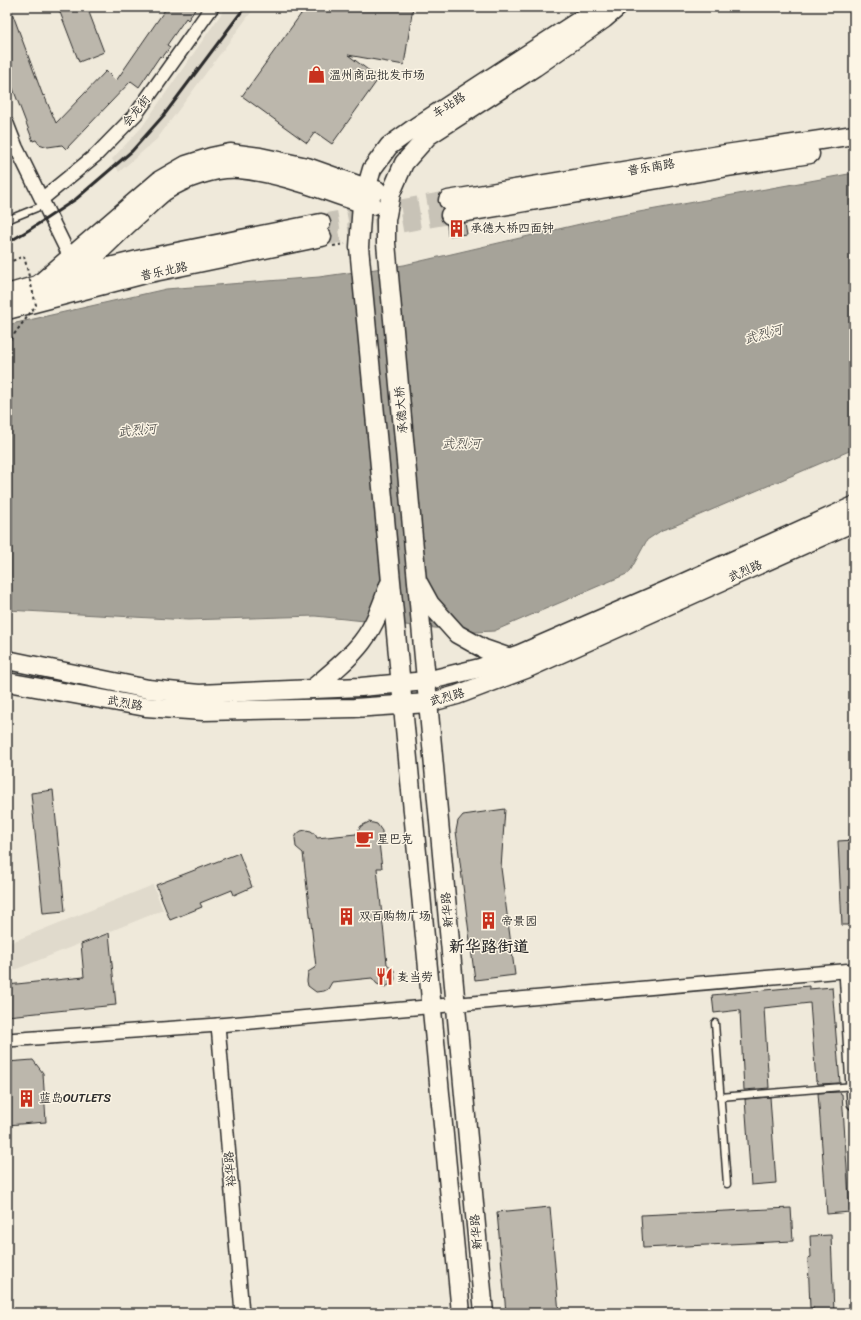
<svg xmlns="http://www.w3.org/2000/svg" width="861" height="1320" font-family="Sriracha,'LXGW WenKai TC',sans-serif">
  <rect width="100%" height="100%" fill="#efe9da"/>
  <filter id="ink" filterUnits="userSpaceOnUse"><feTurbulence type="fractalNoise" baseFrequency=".025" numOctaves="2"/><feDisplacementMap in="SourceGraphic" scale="8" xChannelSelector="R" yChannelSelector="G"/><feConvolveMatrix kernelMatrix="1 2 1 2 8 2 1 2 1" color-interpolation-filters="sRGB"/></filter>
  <g filter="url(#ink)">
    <g fill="#e0dacc">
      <path d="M226 7H255L157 139 119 172 112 159 142 127Z"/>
      <path d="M153 885 163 910 7 973V944Z"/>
    </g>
    <path fill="#a6a399" stroke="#75736d" d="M854 173V449L674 526 662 530 647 540 629 573 494 631 475 632 315 616 188 620 7 610V325L166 289 319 277 404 265 606 218Z"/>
    <g fill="#bcb7ac" stroke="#2b2b2b">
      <path d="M7 7H10L43 96 44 95 56 123 106 71 116 81 167 7H197L188 20 186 18 167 45 170 47 162 58 160 56 139 87 131 81 66 149 62 145 48 147 39 144 36 140 33 141 7 73Z"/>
      <path d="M58 7H87L104 52 79 62Z"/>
      <path d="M306 7H413L404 65 348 55 379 78 332 144 315 132 307 143 242 96Z"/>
      <path d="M465 223 467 234 448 236 447 225Z"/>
      <path d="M53 790 65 911 43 913 31 793Z"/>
      <path d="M505 809 501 868 515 975 475 980 456 831 458 821 463 815Z"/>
      <path d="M369 822 377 824 382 831V836L379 843 382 868H377L387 964 394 970 395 979 393 983 385 987 377 984 372 978 332 982 328 989 324 991 316 992 308 986 307 981 308 972 316 967 303 853 296 847 295 838 297 834 301 831 306 830 311 831 315 834 317 838 356 834 361 826Z"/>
      <path d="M854 840V925H842L838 841Z"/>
      <path d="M239 853 252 887 234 895 232 890 200 903 202 907 170 920 156 885Z"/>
      <path d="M109 933 116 1005 7 1016V985L84 977 81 944Z"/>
      <path d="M809 986V989L832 987 840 1083 818 1084 817 1081H816L810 1003 764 1008 769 1088 744 1090 740 1010 714 1013 712 995Z"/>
      <path d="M33 1060 43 1073 46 1122 7 1125V1062Z"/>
      <path d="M840 1092 841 1094H842L850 1212 827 1214 818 1093Z"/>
      <path d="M770 1097 776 1183 751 1185 745 1099Z"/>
      <path d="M550 1207 559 1313H506L497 1212Z"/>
      <path d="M791 1208 793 1241 643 1248 641 1215Z"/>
      <path d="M831 1235 834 1313H813V1307L810 1308 808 1258 811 1257 810 1236Z"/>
    </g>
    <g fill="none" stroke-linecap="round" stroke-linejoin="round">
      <g stroke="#c8c3b7" stroke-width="18" stroke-dasharray="18 9" stroke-linecap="butt">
        <path d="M321 223 448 200"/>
        <path d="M322 237 450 215"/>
      </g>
      <defs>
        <g id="service">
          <path d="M7 220 44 205"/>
          <path d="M715 1023 727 1184"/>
          <path d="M720 1097 854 1086"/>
        </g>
        <g id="minor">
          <path d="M7 124 16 147 70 257"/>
          <path d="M42 199 96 155 136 114 212 7"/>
          <path d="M846 971 854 1103"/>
          <path d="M218 1025 242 1313"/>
          <path d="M7 1040 218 1025 854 970"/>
        </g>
        <g id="secondary">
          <path d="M448 200 726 154 854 135"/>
          <path d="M450 215 728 167 810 154"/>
          <path d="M77 275 142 259 321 223"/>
          <path d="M38 285 160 180 186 165 211 157 230 153 260 157 307 167 366 188 377 190"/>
          <path d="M7 294 48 282"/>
          <path d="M50 298C80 272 108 242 138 215 147 207 156 198 165 191 184 178 216 167 239 169 281 173 322 190 362 203L373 205"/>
          <path d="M7 310 145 274 322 237"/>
          <path d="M419 584 430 604 457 634 484 649 510 658"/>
          <path d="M7 660 148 689 199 694 361 687 426 681 480 668 520 654 670 589 854 506"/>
          <path d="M7 682 146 707 203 711 354 708 428 703 457 695 526 669 854 522"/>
          <path d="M312 689C329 675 349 659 362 642 375 625 382 605 389 585"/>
          <path d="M461 1313 359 247 362 203 372 169 389 146 417 126 600 7"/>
          <path d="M484 1313 386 243V220L391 193 404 163 428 136 535 67 604 19 618 7"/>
        </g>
      </defs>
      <use href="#service" stroke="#2b2b2b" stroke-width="9"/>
      <use href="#minor" stroke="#2b2b2b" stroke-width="16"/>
      <use href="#secondary" stroke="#2b2b2b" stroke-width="21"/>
      <g stroke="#2b2b2b" stroke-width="2" stroke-dasharray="3 3" stroke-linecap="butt">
        <path d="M333 246 345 244"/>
        <path d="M7 263 24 256"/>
        <path d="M7 268 12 266"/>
        <path d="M7 344 24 321"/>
      </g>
      <use href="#service" stroke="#fcf5e5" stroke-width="6"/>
      <use href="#minor" stroke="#fcf5e5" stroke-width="13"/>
      <use href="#secondary" stroke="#fcf5e5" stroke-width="18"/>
      <path stroke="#2b2b2b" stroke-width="3" d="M7 243 29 230 76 199 132 151 164 115 245 7"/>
      <path stroke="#2b2b2b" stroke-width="2" stroke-dasharray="3 3" stroke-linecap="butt" d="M24 256 36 305 25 320"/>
    </g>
  </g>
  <defs>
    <symbol id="shop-bare" viewBox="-9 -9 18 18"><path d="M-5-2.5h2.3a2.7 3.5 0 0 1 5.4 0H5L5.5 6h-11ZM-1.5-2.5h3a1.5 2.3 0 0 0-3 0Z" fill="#c8321e" stroke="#fcf5e5" stroke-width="2.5" paint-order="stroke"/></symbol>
    <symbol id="building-bare" viewBox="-9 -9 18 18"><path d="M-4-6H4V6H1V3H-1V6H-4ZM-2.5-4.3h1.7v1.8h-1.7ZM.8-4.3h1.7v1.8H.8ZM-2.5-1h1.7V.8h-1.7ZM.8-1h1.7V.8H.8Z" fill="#c8321e" stroke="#fcf5e5" stroke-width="2.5" paint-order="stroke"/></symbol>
    <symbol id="cafe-bare" viewBox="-9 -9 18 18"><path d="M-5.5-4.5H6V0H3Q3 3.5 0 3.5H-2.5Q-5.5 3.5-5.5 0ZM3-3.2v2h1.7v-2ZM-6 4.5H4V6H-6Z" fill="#c8321e" stroke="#fcf5e5" stroke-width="2.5" paint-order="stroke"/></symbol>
    <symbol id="restaurant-bare" viewBox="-9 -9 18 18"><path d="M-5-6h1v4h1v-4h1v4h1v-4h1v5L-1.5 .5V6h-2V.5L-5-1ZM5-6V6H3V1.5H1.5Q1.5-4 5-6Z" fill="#c8321e" stroke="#fcf5e5" stroke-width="2.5" paint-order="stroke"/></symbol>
  </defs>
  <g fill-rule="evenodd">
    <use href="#shop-bare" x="304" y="62" width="25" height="25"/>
    <use href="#building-bare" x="444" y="216" width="25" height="25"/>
    <use href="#cafe-bare" x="352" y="826" width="25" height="25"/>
    <use href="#building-bare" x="334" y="904" width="25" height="25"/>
    <use href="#building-bare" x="476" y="908" width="25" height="25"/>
    <use href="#restaurant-bare" x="372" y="964" width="25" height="25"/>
    <use href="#building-bare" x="14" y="1086" width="25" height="25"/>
  </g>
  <g text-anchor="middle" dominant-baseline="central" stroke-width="3" stroke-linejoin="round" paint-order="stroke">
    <g font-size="12" fill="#2b2b2b" stroke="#fcf5e5" text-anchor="start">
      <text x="329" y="75">温州商品批发市场</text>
      <text x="470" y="228">承德大桥四面钟</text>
      <text x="377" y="839">星巴克</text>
      <text x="359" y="916">双百购物广场</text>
      <text x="501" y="921">帝景园</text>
      <text x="397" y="977">麦当劳</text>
      <text x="39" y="1098">蓝岛OUTLETS</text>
    </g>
    <g font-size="12" fill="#2b2b2b" stroke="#fcf5e5">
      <text transform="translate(449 105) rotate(-33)">车站路</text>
      <text transform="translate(136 111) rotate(-51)">会龙街</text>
      <text transform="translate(651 167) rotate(-9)">普乐南路</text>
      <text transform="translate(164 271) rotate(-12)">普乐北路</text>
      <text transform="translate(401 410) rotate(-95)">承德大桥</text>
      <text transform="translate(745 571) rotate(-24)">武烈路</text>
      <text transform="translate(447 697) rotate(-15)">武烈路</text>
      <text transform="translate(125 703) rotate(10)">武烈路</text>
      <text transform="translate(447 910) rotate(-95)">新华路</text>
      <text transform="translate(230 1169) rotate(-95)">裕华路</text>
      <text transform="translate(476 1232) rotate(-95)">新华路</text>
    </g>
    <g font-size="13" font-style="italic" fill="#565552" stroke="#fcf5e5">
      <text transform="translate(763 334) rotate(-16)">武烈河</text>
      <text transform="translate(137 430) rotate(-5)">武烈河</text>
      <text x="461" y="443">武烈河</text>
    </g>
    <g font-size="16" font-weight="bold" fill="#2b2b2b" stroke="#fcf5e5">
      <text x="489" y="946">新华路街道</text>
    </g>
  </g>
  <rect width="861" height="1320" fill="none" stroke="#fcf5e5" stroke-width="24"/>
  <rect x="12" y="12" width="837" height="1296" fill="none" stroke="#2b2b2b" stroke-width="1.5" filter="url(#ink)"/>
</svg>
